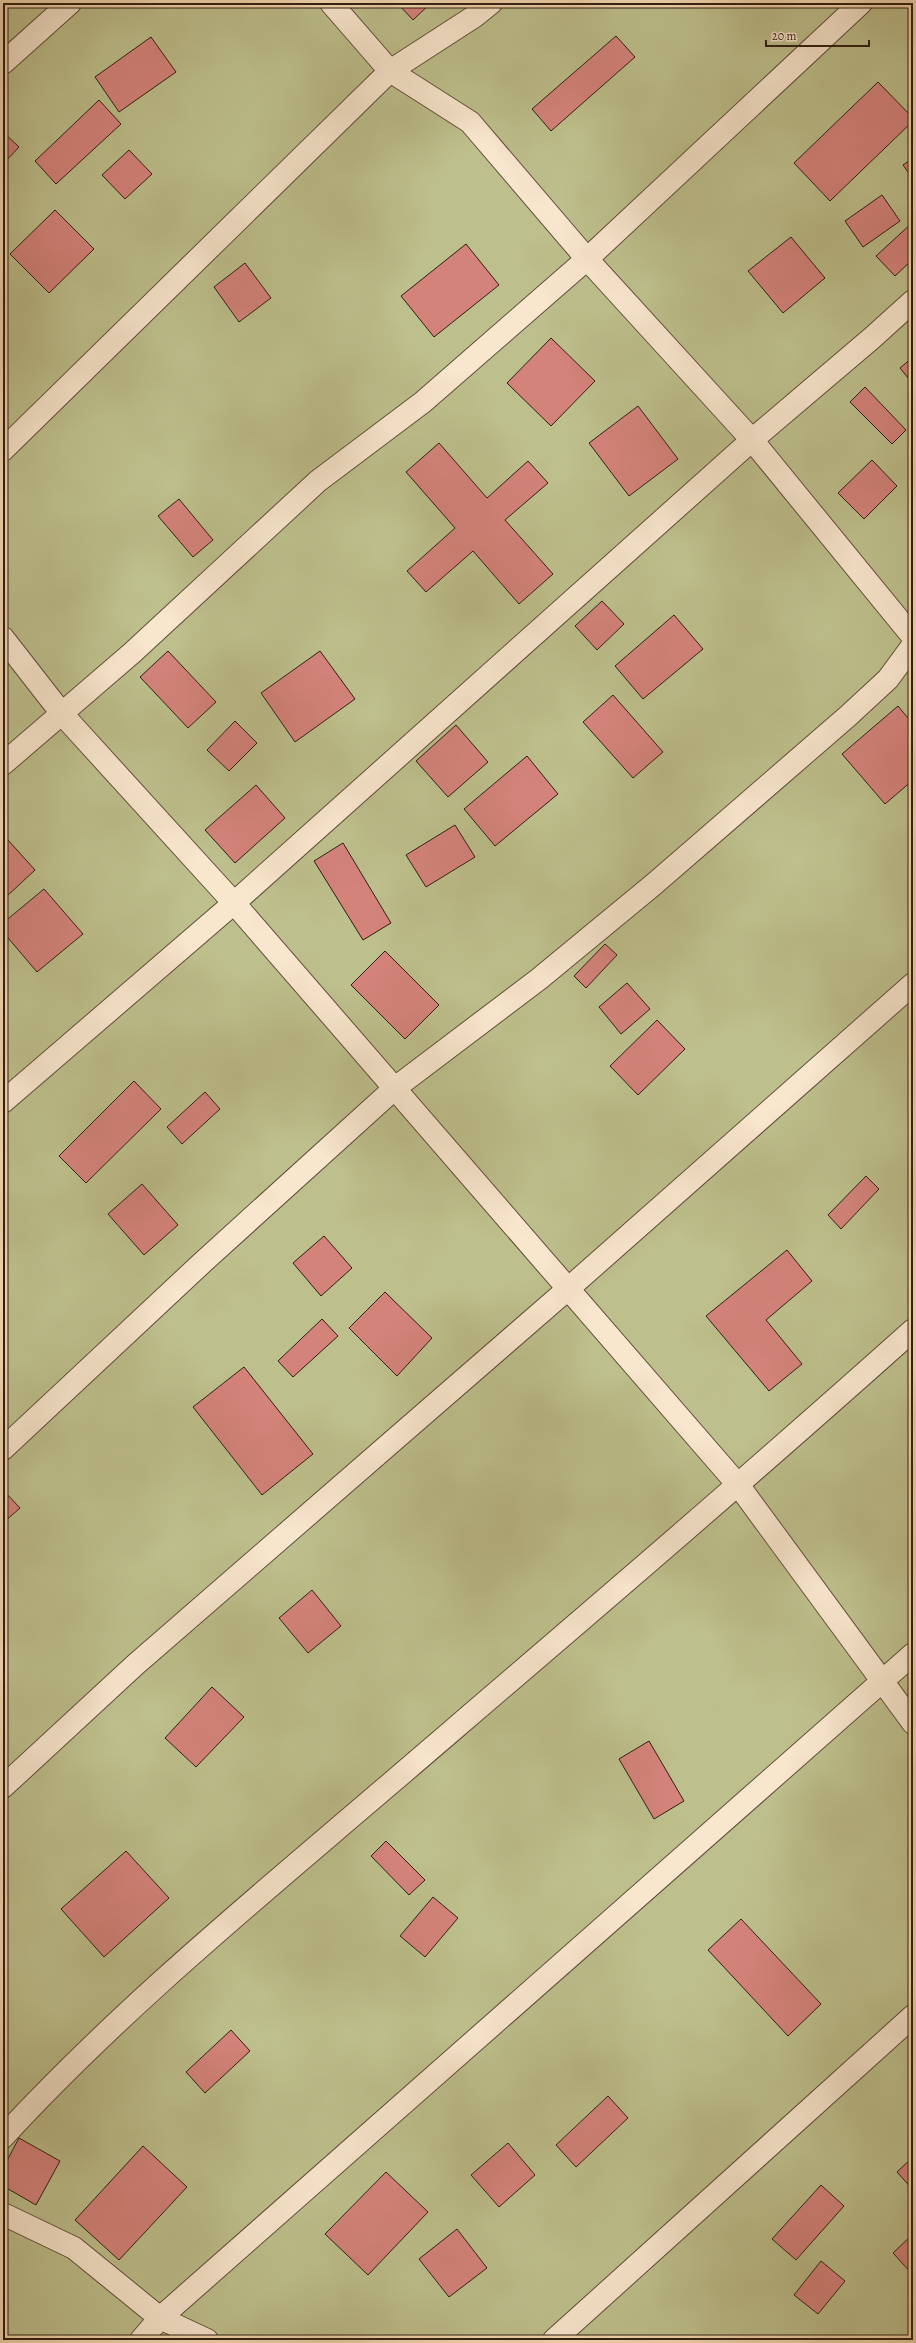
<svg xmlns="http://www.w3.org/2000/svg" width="916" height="2343" font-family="Alegreya,serif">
  <rect width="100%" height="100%" fill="#f5d9b2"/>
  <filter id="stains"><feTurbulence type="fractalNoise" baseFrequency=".005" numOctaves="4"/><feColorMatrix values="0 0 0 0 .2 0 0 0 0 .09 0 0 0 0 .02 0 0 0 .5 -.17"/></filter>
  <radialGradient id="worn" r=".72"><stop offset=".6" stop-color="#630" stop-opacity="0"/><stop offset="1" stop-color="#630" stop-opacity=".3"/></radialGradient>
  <rect fill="#bdbf8c" stroke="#766e4e" x="3" y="3" width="910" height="2337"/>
  <g fill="#d4837b" stroke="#2f1e11">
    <path d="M397 3H431L413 20Z"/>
    <path d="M616 36 635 57 551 131 532 109Z"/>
    <path d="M151 37 176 72 119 112 95 77Z"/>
    <path d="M878 82 913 118V121L830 201 794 163Z"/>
    <path d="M99 100 121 124 56 184 35 161Z"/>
    <path d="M3 132 19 147 3 164Z"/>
    <path d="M129 150 152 174 125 199 102 175Z"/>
    <path d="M913 158V179L903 165Z"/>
    <path d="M882 195 900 221 863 247 845 221Z"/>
    <path d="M55 210 94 249 49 293 10 254Z"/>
    <path d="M913 222V259L895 276 876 256Z"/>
    <path d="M791 237 825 278 783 313 748 271Z"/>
    <path d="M466 244 499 285 434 337 401 296Z"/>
    <path d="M245 263 271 298 239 322 214 287Z"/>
    <path d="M551 338 595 381 551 426 507 383Z"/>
    <path d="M913 357V384L900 368Z"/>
    <path d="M865 387 906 430 892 444 850 402Z"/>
    <path d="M638 406 678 459 629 496 589 443Z"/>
    <path d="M439 443 487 498 528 461 548 483 505 520 553 574 519 604 473 551 426 592 407 571 455 528 406 472Z"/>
    <path d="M872 460 897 486 864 519 838 493Z"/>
    <path d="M179 499 213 540 193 557 158 516Z"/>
    <path d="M602 601 624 624 597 650 575 626Z"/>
    <path d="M674 615 703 649 643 699 615 666Z"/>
    <path d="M168 651 216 702 188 728 140 677Z"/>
    <path d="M320 651 355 699 295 742 261 693Z"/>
    <path d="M613 695 663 752 633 778 583 722Z"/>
    <path d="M898 706 913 724V780L885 804 842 754Z"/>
    <path d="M235 721 257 743 229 771 207 750Z"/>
    <path d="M456 725 488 762 448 797 416 761Z"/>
    <path d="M527 756 558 794 495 846 464 809Z"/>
    <path d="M256 785 285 818 235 863 205 830Z"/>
    <path d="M455 825 475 857 426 887 406 855Z"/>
    <path d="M8 840 35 870 6 897 3 894V845Z"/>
    <path d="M343 843 391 923 363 940 314 861Z"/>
    <path d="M44 889 83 934 37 972 3 932V923Z"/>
    <path d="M605 944 617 955 586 988 574 976Z"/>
    <path d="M385 951 439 1005 405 1039 351 985Z"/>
    <path d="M627 983 650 1009 621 1034 599 1007Z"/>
    <path d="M657 1020 685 1049 638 1095 610 1066Z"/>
    <path d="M134 1081 161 1109 86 1183 59 1156Z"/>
    <path d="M205 1092 220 1109 182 1144 167 1127Z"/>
    <path d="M866 1176 879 1189 841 1229 828 1215Z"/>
    <path d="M142 1184 178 1225 144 1255 108 1214Z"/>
    <path d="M324 1236 352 1268 321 1296 293 1263Z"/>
    <path d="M787 1250 812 1281 766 1320 802 1364 769 1391 706 1316Z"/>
    <path d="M385 1292 432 1338 397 1376 349 1328Z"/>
    <path d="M322 1319 338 1336 293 1377 278 1361Z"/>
    <path d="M244 1367 313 1454 262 1495 193 1407Z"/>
    <path d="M3 1490 20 1508 3 1523Z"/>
    <path d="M312 1590 341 1626 308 1653 279 1618Z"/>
    <path d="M212 1687 244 1717 196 1767 165 1738Z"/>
    <path d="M649 1741 684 1801 654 1819 619 1759Z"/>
    <path d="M386 1841 425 1880 409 1895 371 1856Z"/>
    <path d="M126 1851 169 1898 104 1957 61 1909Z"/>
    <path d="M433 1897 458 1918 425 1957 400 1936Z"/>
    <path d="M741 1919 821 2004 788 2036 708 1950Z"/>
    <path d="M231 2030 250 2051 205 2093 186 2072Z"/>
    <path d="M608 2096 628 2118 576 2167 556 2145Z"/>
    <path d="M19 2138 60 2161 36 2205 3 2186V2168Z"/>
    <path d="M508 2143 535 2175 499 2207 471 2175Z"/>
    <path d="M143 2146 187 2187 119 2260 75 2220Z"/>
    <path d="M913 2157V2190L897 2172Z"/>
    <path d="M386 2172 428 2212 368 2275 325 2234Z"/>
    <path d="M821 2185 844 2206 796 2260 772 2239Z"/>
    <path d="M457 2229 487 2268 449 2297 419 2259Z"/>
    <path d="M913 2234V2275L893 2253Z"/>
    <path d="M821 2261 845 2281 818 2314 794 2295Z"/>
  </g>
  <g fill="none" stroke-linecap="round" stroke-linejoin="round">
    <defs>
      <g id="street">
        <path d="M331 3 390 71 470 122 587 259 752 440 913 637"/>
        <path d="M3 63 70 3"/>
        <path d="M3 450 390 71 475 16 491 3"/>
        <path d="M3 638 63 715 234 903 739 1486 913 1723"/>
        <path d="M3 764 132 653 318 481 423 402 587 259 861 3"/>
        <path d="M3 1102 234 903 752 440 872 338 913 301"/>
        <path d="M3 1449 203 1262 395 1088 539 979 653 885 848 716 888 679 913 645"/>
        <path d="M3 1787 135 1665 569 1288 913 984"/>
        <path d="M3 2137C122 2008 258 1897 391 1783 566 1633 741 1484 913 1330"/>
        <path d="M3 2214 74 2248 160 2318 207 2340"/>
        <path d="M141 2340 160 2318 913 1654"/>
        <path d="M554 2340 913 2016"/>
      </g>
    </defs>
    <use href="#street" stroke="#604d39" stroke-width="24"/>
    <use href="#street" stroke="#f8e6cd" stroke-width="22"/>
  </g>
  <rect width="916" height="2343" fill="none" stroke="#f5d9b2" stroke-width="16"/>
  <rect x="4" y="4" width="908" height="2335" fill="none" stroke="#2f1e11" stroke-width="2"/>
  <rect x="8" y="8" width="900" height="2327" fill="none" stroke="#2f1e11"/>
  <path d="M766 40v6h103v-6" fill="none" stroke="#2f1e11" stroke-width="2"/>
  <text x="772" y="40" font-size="12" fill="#2f1e11" stroke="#f8e6cd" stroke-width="3" paint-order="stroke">20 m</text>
  <rect width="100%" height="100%" filter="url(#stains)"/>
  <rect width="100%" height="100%" fill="url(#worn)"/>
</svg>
